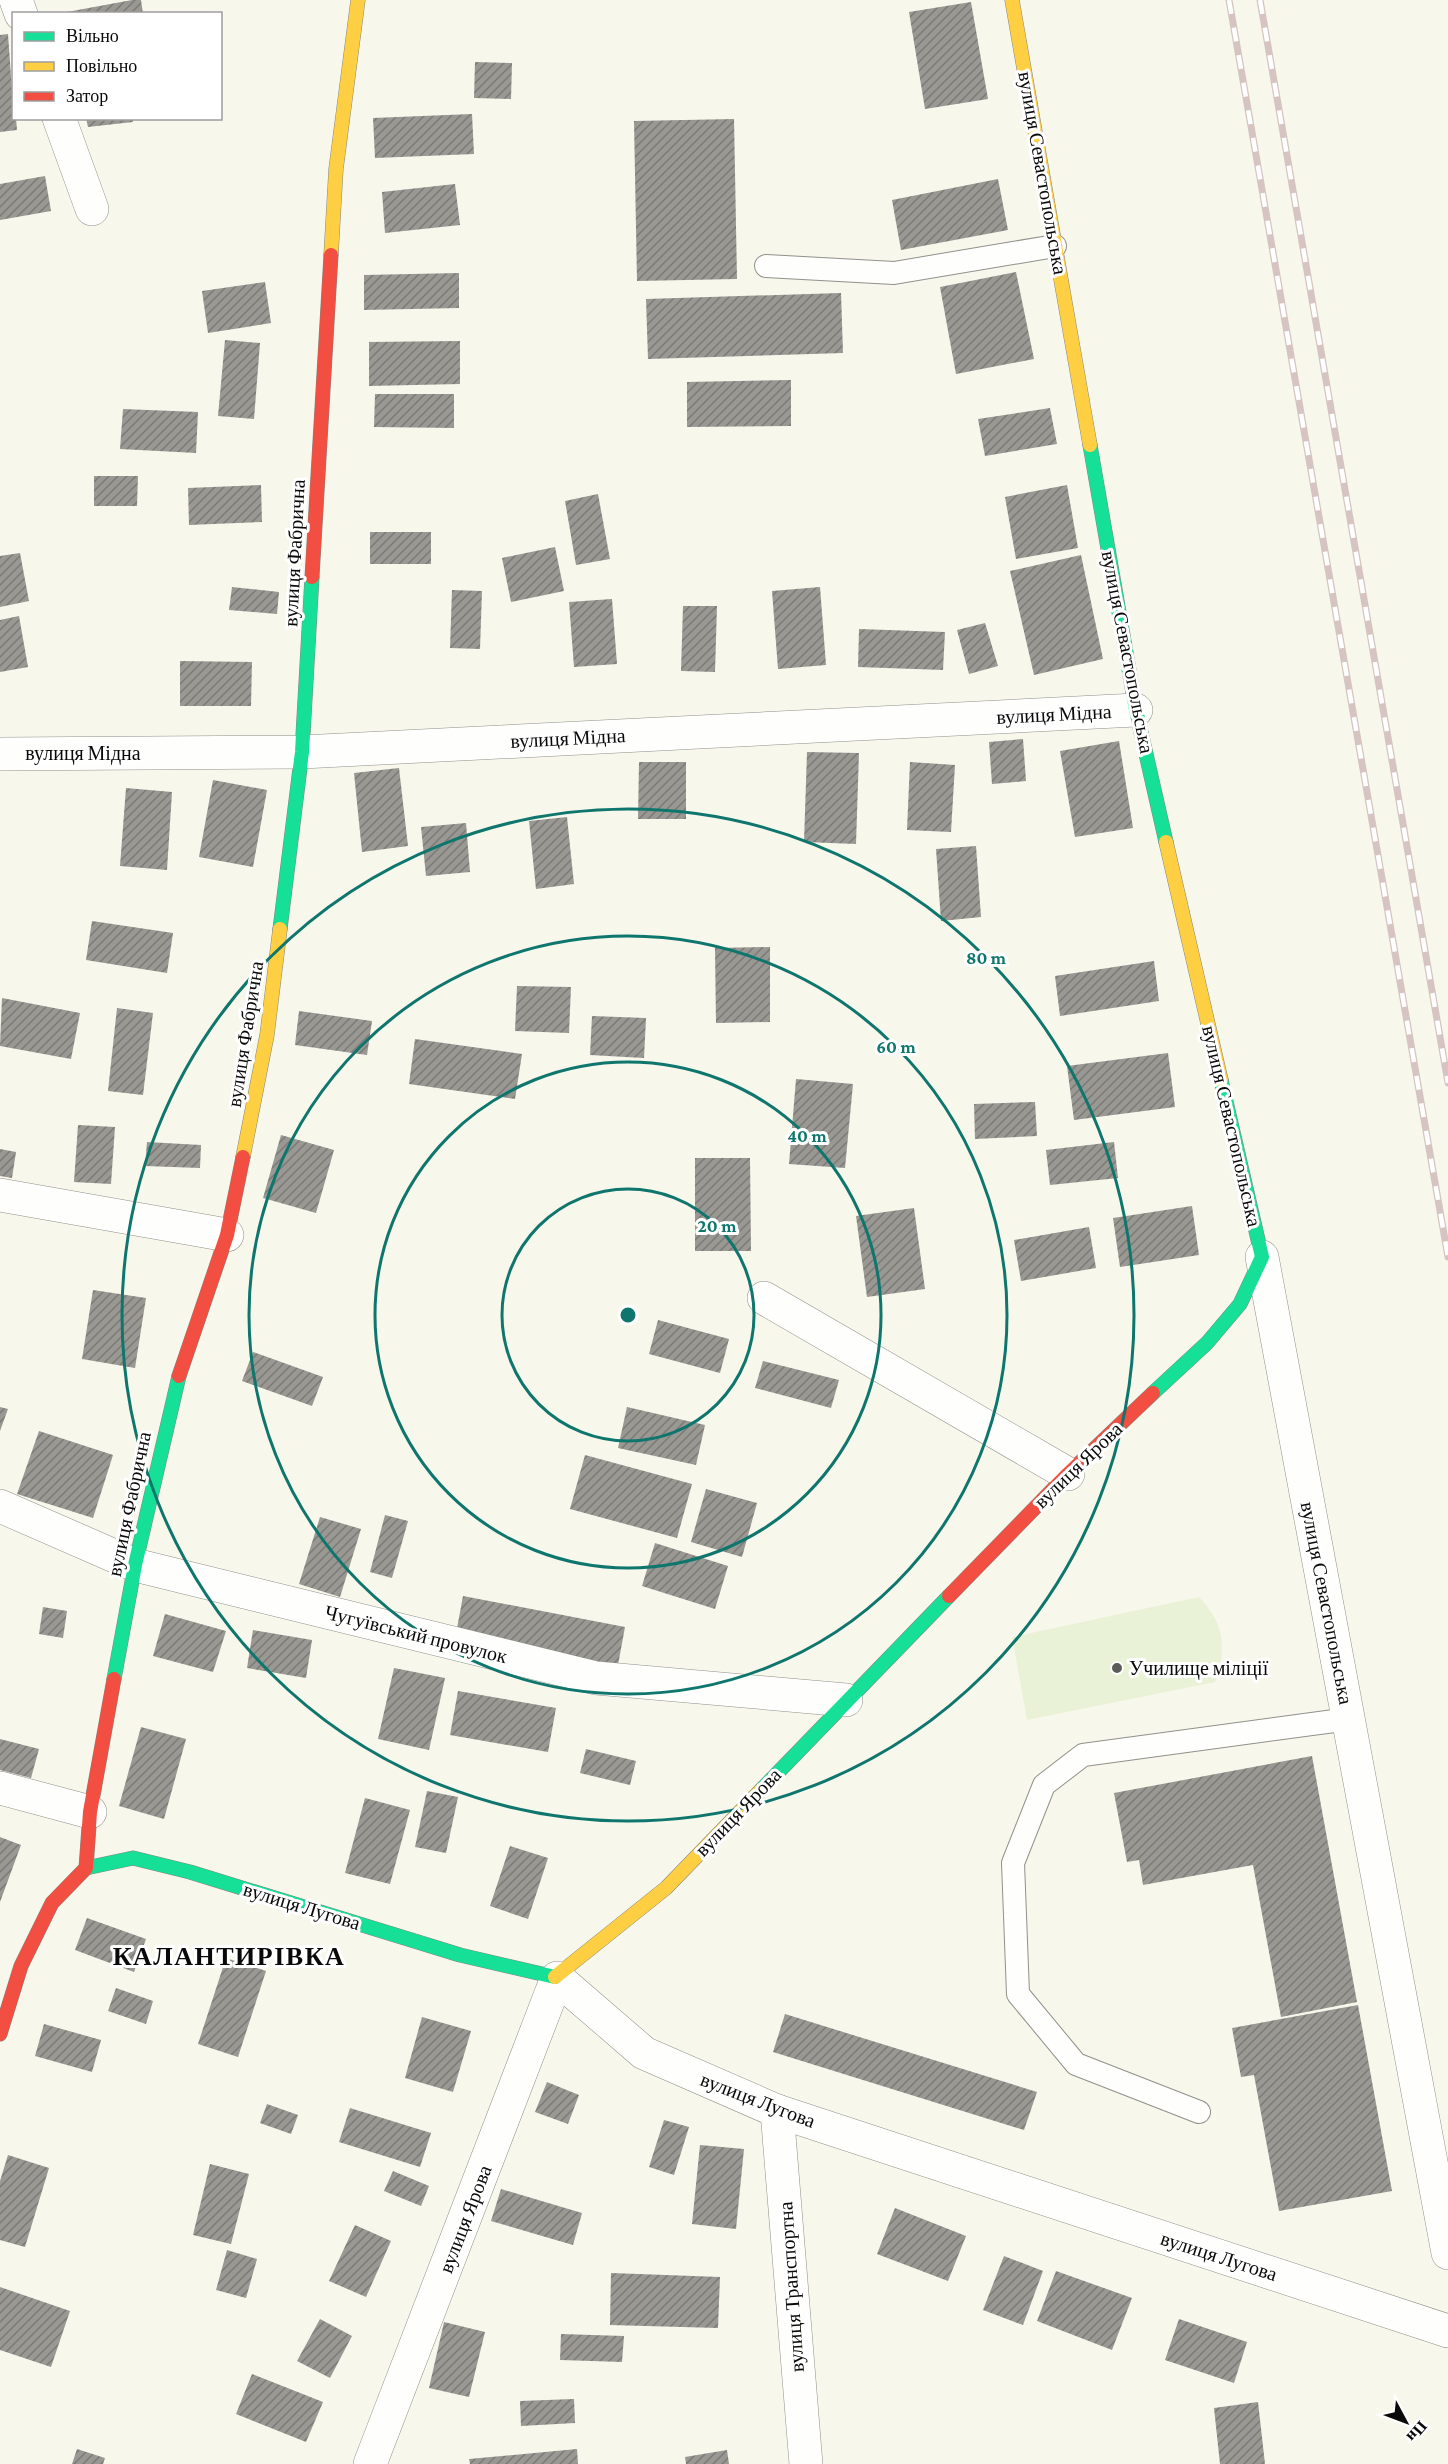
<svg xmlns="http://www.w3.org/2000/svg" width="1448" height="2464" font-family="'Crimson Pro',serif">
  <defs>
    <pattern id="building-hatch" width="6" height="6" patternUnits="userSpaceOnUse" patternTransform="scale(1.5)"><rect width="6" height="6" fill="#9a9893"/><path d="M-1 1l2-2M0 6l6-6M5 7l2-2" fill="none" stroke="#7c7a76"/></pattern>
  </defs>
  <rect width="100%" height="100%" fill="#f8f7ec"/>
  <path fill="#e9f2d6" d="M1199 1597C1225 1625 1227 1647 1215 1682L1027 1720 1012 1637Z"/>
  <g fill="url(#building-hatch)">
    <path d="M132 0H141L143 14H56Z"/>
    <path d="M971 2 988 99 925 109 909 12Z"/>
    <path d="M8 34 14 118H16L17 130 0 132V35Z"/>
    <path d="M475 62 512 63 511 99 474 98Z"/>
    <path d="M472 114 474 154 375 158 373 118Z"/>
    <path d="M86 118H133V122L88 127Z"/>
    <path d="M734 119 737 279 637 281 634 121Z"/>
    <path d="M45 176 51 211 0 220V184Z"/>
    <path d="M998 179 1008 230 901 250 892 200Z"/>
    <path d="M455 184 460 225 385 233 382 192Z"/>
    <path d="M1016 272 1034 359 956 374 940 287Z"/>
    <path d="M459 273V308L364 310V275Z"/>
    <path d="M265 282 271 323 208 333 202 291Z"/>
    <path d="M841 293 843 353 648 359 646 299Z"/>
    <path d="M225 340 260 343 254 419 218 416Z"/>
    <path d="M460 341V384L369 386V342Z"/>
    <path d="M791 380V426L687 427V382Z"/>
    <path d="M375 394H454V428L374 427Z"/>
    <path d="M1050 408 1057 444 985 456 978 419Z"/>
    <path d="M123 409 198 412 196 453 120 449Z"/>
    <path d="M94 476H138L137 506H94Z"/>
    <path d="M261 485 262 522 189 525 188 488Z"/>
    <path d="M1067 485 1078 548 1016 559 1005 497Z"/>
    <path d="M598 494 610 559 576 565 565 501Z"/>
    <rect x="370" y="532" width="61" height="32"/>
    <path d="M555 547 564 591 511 602 502 558Z"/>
    <path d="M20 553 29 601 0 607V556Z"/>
    <path d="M1081 555 1103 659 1034 675 1010 571Z"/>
    <path d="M232 587 279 592 277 614 229 610Z"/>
    <path d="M820 587 826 665 778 669 772 591Z"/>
    <path d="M452 590 482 591 480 649 450 648Z"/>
    <path d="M612 599 617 664 574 667 569 602Z"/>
    <path d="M683 606H717L715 672 681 671Z"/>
    <path d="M19 616 28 667 0 672V620Z"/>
    <path d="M985 623 998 666 969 674 957 630Z"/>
    <path d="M859 629 945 632 943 670 858 667Z"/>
    <path d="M180 661 252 662 251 706H180Z"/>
    <path d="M1023 739 1026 781 992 784 989 742Z"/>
    <path d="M1119 741 1133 828 1075 837 1060 751Z"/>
    <path d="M807 752 859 753 856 844 804 842Z"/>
    <path d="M639 762H686V819H638Z"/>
    <path d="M910 762 955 765 951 832 907 830Z"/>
    <path d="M399 768 408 846 362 852 354 773Z"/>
    <path d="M213 780 267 790 253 867 199 857Z"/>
    <path d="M126 788 172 792 167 870 120 866Z"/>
    <path d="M567 817 574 884 536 889 529 821Z"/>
    <path d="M466 823 470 872 426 876 421 827Z"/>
    <path d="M976 846 981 917 941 921 936 849Z"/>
    <path d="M92 921 173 933 167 973 86 960Z"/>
    <path d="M770 947V1022L716 1023 715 948Z"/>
    <path d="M1154 961 1159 1001 1060 1016 1055 976Z"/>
    <path d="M517 986 571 987 569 1033 515 1031Z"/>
    <path d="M2 998 80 1013 71 1059 0 1046Z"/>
    <path d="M117 1008 153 1013 143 1095 108 1091Z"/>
    <path d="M299 1011 372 1021 367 1055 295 1045Z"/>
    <path d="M592 1016 646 1018 644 1058 590 1055Z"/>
    <path d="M415 1039 522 1054 515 1099 409 1084Z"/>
    <path d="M1168 1053 1175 1107 1074 1120 1067 1066Z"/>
    <path d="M796 1079 853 1084 845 1168 789 1164Z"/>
    <path d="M1035 1102 1037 1136 975 1139 974 1104Z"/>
    <path d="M78 1125 115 1127 111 1184 74 1182Z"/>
    <path d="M281 1135 334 1150 316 1213 263 1198Z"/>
    <path d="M147 1142 201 1145 200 1168 145 1166Z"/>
    <path d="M1114 1142 1118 1178 1050 1185 1046 1150Z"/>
    <path d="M0 1149 16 1152 12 1178 0 1176Z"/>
    <path d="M695 1158H750L751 1251H695Z"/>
    <path d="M1192 1206 1199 1255 1120 1267 1113 1218Z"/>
    <path d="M914 1208 925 1289 867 1297 856 1216Z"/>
    <path d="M1089 1227 1096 1268 1021 1281 1014 1240Z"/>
    <path d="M93 1290 146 1298 135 1368 82 1359Z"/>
    <path d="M658 1320 729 1339 720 1373 649 1354Z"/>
    <path d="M253 1352 323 1377 312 1406 242 1381Z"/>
    <path d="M763 1361 839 1380 831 1408 755 1388Z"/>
    <path d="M0 1407 8 1409 0 1431Z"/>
    <path d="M627 1407 705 1425 696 1465 618 1448Z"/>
    <path d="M39 1431 113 1455 93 1518 17 1494Z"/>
    <path d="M585 1455 692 1484 677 1538 570 1509Z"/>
    <path d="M706 1489 757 1503 742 1557 691 1542Z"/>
    <path d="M385 1515 408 1521 392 1578 370 1572Z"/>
    <path d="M320 1517 361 1529 340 1597 299 1584Z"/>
    <path d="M655 1543 728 1566 715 1609 642 1586Z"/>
    <path d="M463 1596 625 1627 618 1665 456 1634Z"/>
    <path d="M43 1607 67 1611 63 1638 39 1634Z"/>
    <path d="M165 1614 226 1631 213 1672 153 1656Z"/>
    <path d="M253 1630 312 1640 306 1678 247 1668Z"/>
    <path d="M394 1668 445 1678 429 1750 378 1739Z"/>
    <path d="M458 1691 556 1708 548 1752 450 1735Z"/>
    <path d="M141 1727 186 1739 164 1819 119 1806Z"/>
    <path d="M0 1739 39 1749 31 1778 0 1770Z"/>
    <path d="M586 1749 636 1761 630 1785 580 1773Z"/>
    <path d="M1312 1756 1357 2002 1281 2017 1253 1865 1143 1885 1139 1860 1127 1862 1114 1793Z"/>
    <path d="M427 1791 458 1797 446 1853 415 1847Z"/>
    <path d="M365 1798 410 1810 390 1884 345 1873Z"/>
    <path d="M0 1837 21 1845 0 1902Z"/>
    <path d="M510 1846 548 1858 528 1919 490 1906Z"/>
    <path d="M87 1918 146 1939 134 1972 75 1950Z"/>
    <path d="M226 1958 266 1971 238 2057 198 2044Z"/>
    <path d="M116 1988 153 2001 146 2024 108 2011Z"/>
    <path d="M1358 2005 1392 2191 1279 2211 1254 2075 1241 2077 1232 2028Z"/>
    <path d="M785 2014 1037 2092 1024 2130 773 2052Z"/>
    <path d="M422 2017 471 2031 453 2092 405 2078Z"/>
    <path d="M44 2024 101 2040 92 2072 35 2056Z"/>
    <path d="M547 2082 579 2095 568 2124 535 2112Z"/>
    <path d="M267 2104 298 2115 291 2134 260 2123Z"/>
    <path d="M350 2108 431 2133 420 2167 339 2142Z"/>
    <path d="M664 2120 689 2127 674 2175 649 2167Z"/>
    <path d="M700 2145 744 2149 736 2229 692 2224Z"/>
    <path d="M8 2155 49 2168 25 2247 0 2240V2181Z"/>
    <path d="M210 2164 249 2174 231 2244 193 2235Z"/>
    <path d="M393 2171 429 2186 421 2206 384 2191Z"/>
    <path d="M501 2189 582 2213 573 2245 491 2221Z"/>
    <path d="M895 2208 966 2236 948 2281 877 2254Z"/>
    <path d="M355 2225 391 2241 366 2297 329 2281Z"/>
    <path d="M227 2250 257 2259 246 2298 216 2290Z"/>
    <path d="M1004 2256 1043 2271 1023 2325 983 2310Z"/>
    <path d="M1056 2271 1132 2298 1112 2350 1037 2321Z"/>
    <path d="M611 2273 720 2277 718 2328 610 2325Z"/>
    <path d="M0 2287 70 2311 51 2367 0 2350Z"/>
    <path d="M320 2319 352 2336 330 2378 297 2361Z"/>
    <path d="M1179 2319 1247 2342 1234 2383 1165 2360Z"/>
    <path d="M444 2322 485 2332 469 2397 429 2388Z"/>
    <path d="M561 2334 624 2336 622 2362 560 2360Z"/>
    <path d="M252 2374 323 2402 306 2442 236 2414Z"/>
    <path d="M574 2399 575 2423 521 2426 520 2401Z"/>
    <path d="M1258 2402 1265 2464H1220L1214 2408Z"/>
    <path d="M77 2449 105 2458 103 2464H72Z"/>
    <path d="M577 2449 578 2464H470L469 2459Z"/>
    <path d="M727 2450 729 2464H686L685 2457Z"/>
  </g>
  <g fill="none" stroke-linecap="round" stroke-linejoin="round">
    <defs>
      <g id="lane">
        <path d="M766 266 894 273 1055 246"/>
        <path d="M1199 2112 1076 2064 1018 1994 1013 1863 1044 1785 1083 1755 1349 1719"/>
      </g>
      <g id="street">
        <path d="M16 0 21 14"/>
        <path d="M59 118 92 209"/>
        <path d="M0 754 302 752 1136 710"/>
        <path d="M0 1195 227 1235"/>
        <path d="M1262 1257 1448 2253"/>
        <path d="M764 1298 1068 1474"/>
        <path d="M0 1506 135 1565 596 1678 846 1700"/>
        <path d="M0 1788 90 1812"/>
        <path d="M777 2111 806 2464"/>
        <path d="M370 2464 557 1978 644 2053 777 2111 1448 2331"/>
      </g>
      <g id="fast">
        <path d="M1090 445 1136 710 1166 842"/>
        <path d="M280 929 302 752 312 577"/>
        <path d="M1153 1393 1207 1343 1240 1304 1262 1257 1221 1080"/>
        <path d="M114 1679 135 1565 179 1376"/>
        <path d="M761 1790 949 1596"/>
        <path d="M86 1868 133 1858 190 1872 460 1955 555 1977"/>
      </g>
      <g id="slow">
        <path d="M1012 0 1090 445"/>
        <path d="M331 255 336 169 358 0"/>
        <path d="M1166 842 1221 1080"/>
        <path d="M243 1157 267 1035 280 929"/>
        <path d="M555 1977 666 1888 761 1790"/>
      </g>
      <g id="jam">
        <path d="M312 577 331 255"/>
        <path d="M179 1376 227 1235 243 1157"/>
        <path d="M949 1596 1068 1474 1153 1393"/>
        <path d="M0 2034 21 1966 52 1903 86 1868 90 1812 114 1679"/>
      </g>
    </defs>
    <use href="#lane" stroke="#91908b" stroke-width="24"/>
    <use href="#street" stroke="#91908b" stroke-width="34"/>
    <use href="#fast" stroke="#878782" stroke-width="15"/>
    <use href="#slow" stroke="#878782" stroke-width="15"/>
    <use href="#jam" stroke="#878782" stroke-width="15"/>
    <use href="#lane" stroke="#fefefc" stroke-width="22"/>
    <use href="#street" stroke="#fefefc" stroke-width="33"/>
    <use href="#fast" stroke="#16e098" stroke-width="14"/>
    <use href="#slow" stroke="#ffcf43" stroke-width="14"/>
    <use href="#jam" stroke="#f24e42" stroke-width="14"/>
    <defs>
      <g id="rail">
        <path d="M1229 0 1448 1257"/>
        <path d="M1260 0 1448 1083"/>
      </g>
    </defs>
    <use href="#rail" stroke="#d5c4c2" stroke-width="7"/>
    <use href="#rail" stroke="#fff" stroke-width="4.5" stroke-dasharray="14" stroke-linecap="butt"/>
  </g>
  <g fill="none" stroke="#0f766e" stroke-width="3">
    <circle cx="628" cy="1315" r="126"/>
    <circle cx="628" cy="1315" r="253"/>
    <circle cx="628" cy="1315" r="379"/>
    <circle cx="628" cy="1315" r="506"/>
  </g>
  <circle fill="#5d5c58" stroke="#fff" stroke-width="2" cx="1117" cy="1668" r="6"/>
  <g text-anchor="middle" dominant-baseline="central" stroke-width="6" stroke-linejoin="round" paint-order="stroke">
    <g font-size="20" fill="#090909" stroke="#fff">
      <text transform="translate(1043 173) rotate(80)">вулиця Севастопольська</text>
      <text transform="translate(294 553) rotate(-87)">вулиця Фабрична</text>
      <text transform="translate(1128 652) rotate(79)">вулиця Севастопольська</text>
      <text transform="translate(1054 714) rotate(-3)">вулиця Мідна</text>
      <text transform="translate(568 738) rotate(-3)">вулиця Мідна</text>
      <text x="83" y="753">вулиця Мідна</text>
      <text transform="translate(245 1034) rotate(-81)">вулиця Фабрична</text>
      <text transform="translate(1232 1126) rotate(77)">вулиця Севастопольська</text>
      <text transform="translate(1078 1465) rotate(-44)">вулиця Ярова</text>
      <text transform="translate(129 1504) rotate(-78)">вулиця Фабрична</text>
      <text transform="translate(1327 1603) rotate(79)">вулиця Севастопольська</text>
      <text transform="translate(416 1634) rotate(14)">Чугуївський провулок</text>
      <text transform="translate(738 1812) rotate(-46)">вулиця Ярова</text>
      <text transform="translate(302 1906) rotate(17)">вулиця Лугова</text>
      <text transform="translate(758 2100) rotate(21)">вулиця Лугова</text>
      <text transform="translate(465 2219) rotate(-69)">вулиця Ярова</text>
      <text transform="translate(1219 2256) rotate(18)">вулиця Лугова</text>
      <text transform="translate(791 2287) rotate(-94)">вулиця Транспортна</text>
    </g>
    <g font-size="20" fill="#090909" stroke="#fff" text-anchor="start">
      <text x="1129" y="1668">Училище міліції</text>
    </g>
    <g font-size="26" font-weight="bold" letter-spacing="1.5" fill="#090909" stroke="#fff">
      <text x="229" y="1956">КАЛАНТИРІВКА</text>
    </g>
  </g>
  <circle cx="628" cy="1315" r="9" fill="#0f766e" stroke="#fff" stroke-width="3"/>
  <g font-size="18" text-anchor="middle" font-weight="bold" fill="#0f766e" stroke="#fff" stroke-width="6" stroke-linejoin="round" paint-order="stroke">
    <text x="986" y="964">80 m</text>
    <text x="896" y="1053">60 m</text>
    <text x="807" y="1142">40 m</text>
    <text x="717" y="1232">20 m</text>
  </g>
  <rect x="12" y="12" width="210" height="108" fill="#ffffff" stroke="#9d9d9d" stroke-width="1.5"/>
  <rect x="24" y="32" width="30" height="9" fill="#16e098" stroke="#9d9d9d" stroke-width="1.5"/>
  <text x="66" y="42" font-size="18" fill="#090909">Вільно</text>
  <rect x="24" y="62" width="30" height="9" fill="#ffcf43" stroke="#9d9d9d" stroke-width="1.5"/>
  <text x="66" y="72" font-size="18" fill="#090909">Повільно</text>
  <rect x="24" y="92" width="30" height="9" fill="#f24e42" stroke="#9d9d9d" stroke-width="1.5"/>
  <text x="66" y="102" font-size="18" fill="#090909">Затор</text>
  <g transform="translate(1406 2422) rotate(131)" stroke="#ffffff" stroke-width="4.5" paint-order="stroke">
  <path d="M0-4.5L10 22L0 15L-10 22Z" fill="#090909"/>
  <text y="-9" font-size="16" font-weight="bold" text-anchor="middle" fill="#090909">Пн</text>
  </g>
</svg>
